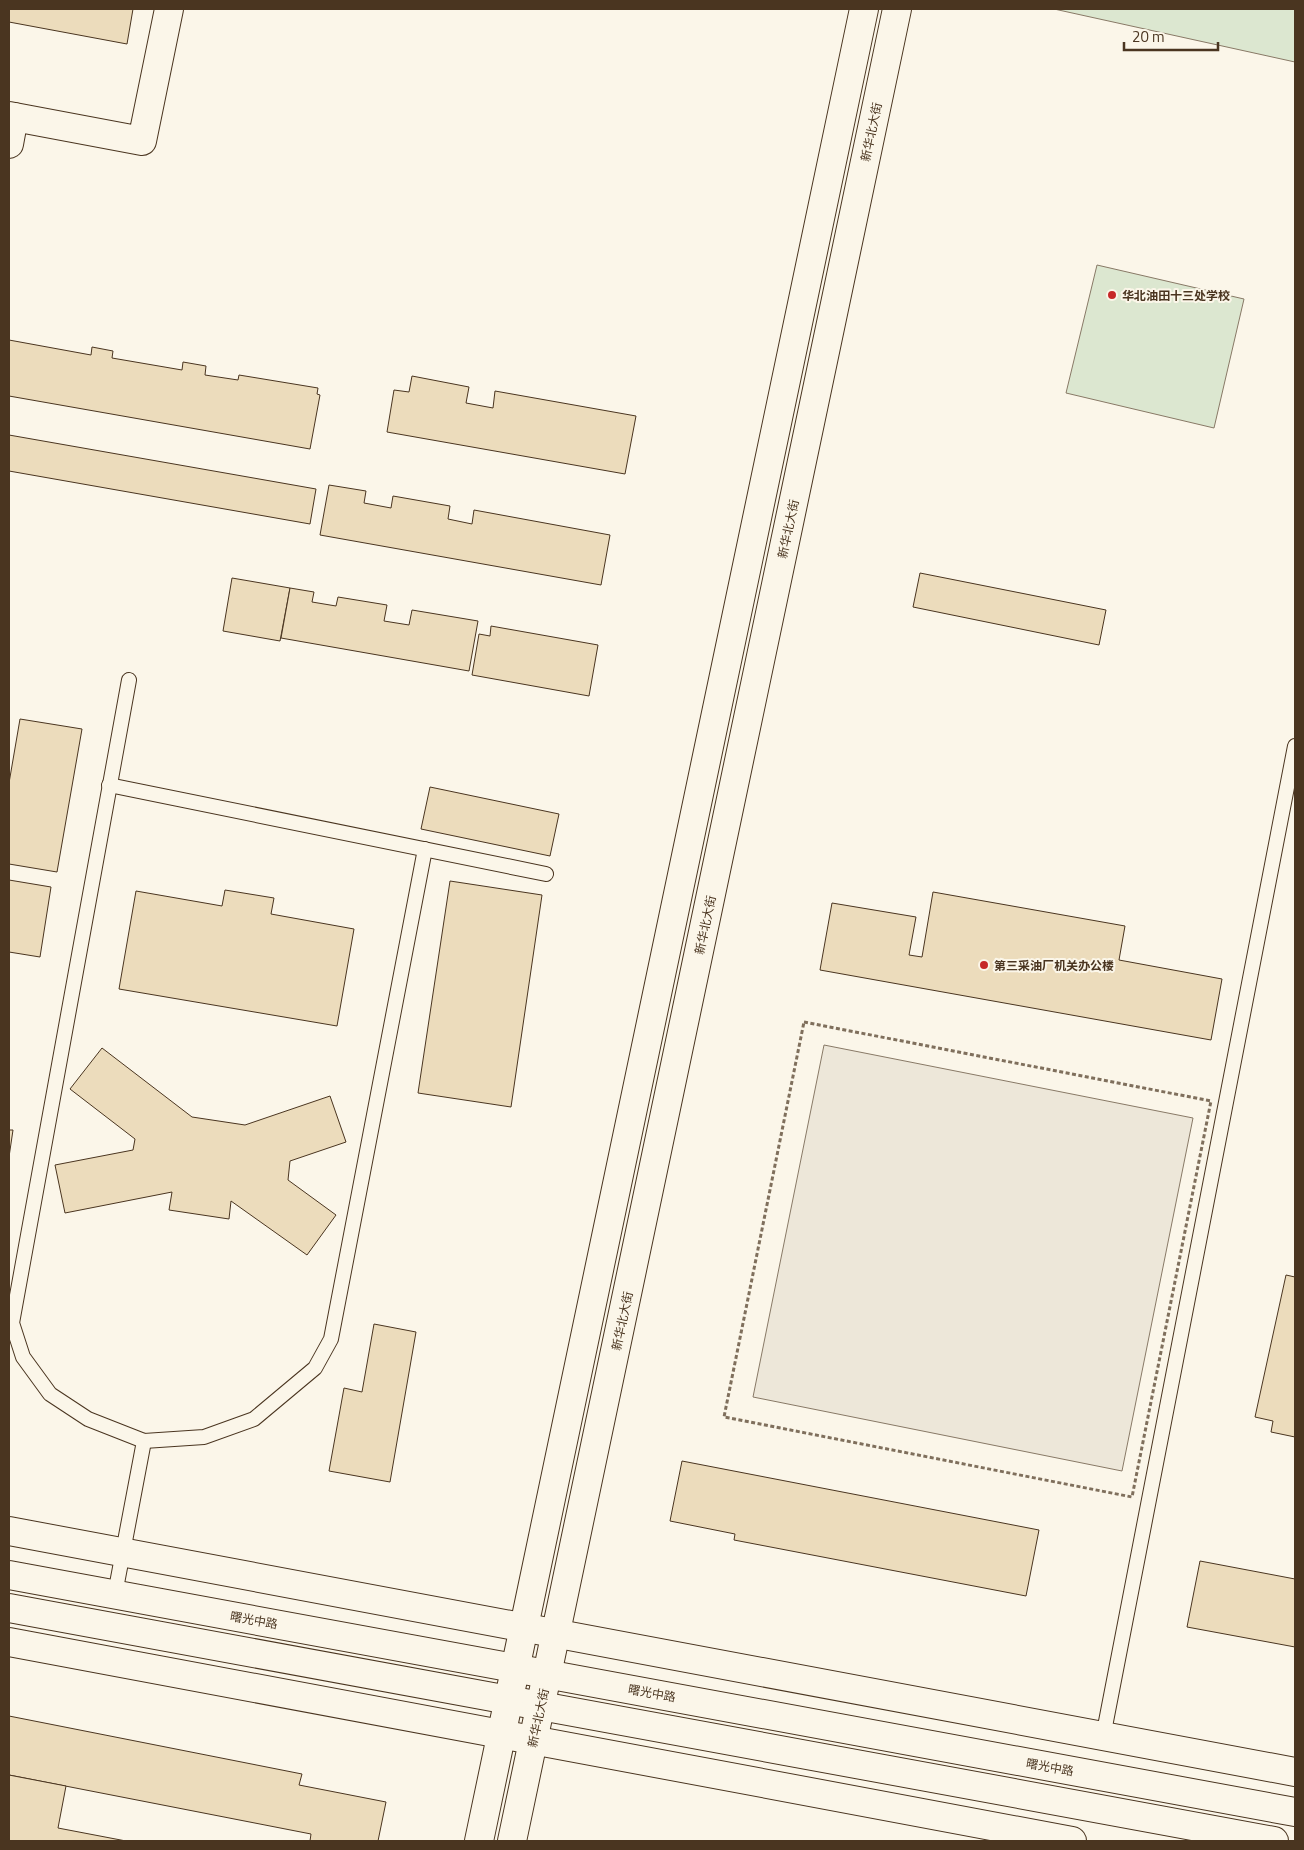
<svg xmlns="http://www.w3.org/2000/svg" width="1304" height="1850" font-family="'Titillium Web','Noto Sans SC',sans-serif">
  <rect width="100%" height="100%" fill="#fbf6e9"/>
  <g fill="#dce7d0" stroke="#887966">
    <path d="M1054 9H1295V62Z"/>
    <path d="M1097 265 1244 299 1214 428 1066 393Z"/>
  </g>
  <path fill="#ede7d9" stroke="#887966" d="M824 1045 1193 1118 1122 1471 753 1397Z"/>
  <g fill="#ecdcbc" stroke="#4a3520">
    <path d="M9 9H133L127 44 9 22Z"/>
    <path d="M9 340 91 355 92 347 113 351 112 358 182 370 183 362 206 366 205 375 238 380 239 375 318 388 317 394 320 395 310 449 9 396Z"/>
    <path d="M412 376 469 387 466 403 493 408 495 391 636 416 625 474 387 432 394 390 409 392Z"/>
    <path d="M9 435 316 489 310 524 9 471Z"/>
    <path d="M329 485 366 491 364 503 391 508 393 496 450 506 448 519 472 524 474 510 610 535 601 585 320 535Z"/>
    <path d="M920 573 1106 610 1099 645 913 607Z"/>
    <path d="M232 578 290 588 280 641 223 631Z"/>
    <path d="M290 588 314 592 312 602 336 606 338 597 387 605 384 621 409 625 412 610 478 621 469 671 281 638Z"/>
    <path d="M491 626 598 645 589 696 472 675 479 634 490 636Z"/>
    <path d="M20 719 82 729 57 872 9 864V783Z"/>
    <path d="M430 787 559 814 550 856 421 829Z"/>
    <path d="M9 880 51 887 40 957 9 952Z"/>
    <path d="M450 881 542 895 511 1107 418 1093Z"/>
    <path d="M225 890 274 898 271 914 354 929 337 1026 119 989 136 891 222 906Z"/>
    <path d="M933 892 1125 926 1119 960 1222 979 1211 1040 820 970 832 903 916 917 909 955 922 957Z"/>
    <path d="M102 1048 192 1117 245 1125 330 1096 346 1142 290 1161 288 1180 336 1215 307 1255 231 1201 229 1219 169 1210 172 1192 65 1213 55 1165 133 1150 135 1139 70 1089Z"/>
    <path d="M9 1130H13L9 1157Z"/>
    <path d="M1286 1275 1295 1277V1437L1271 1432 1273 1421 1255 1417Z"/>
    <path d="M374 1324 416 1332 390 1482 329 1471 344 1388 362 1392Z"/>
    <path d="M682 1461 1039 1530 1026 1596 734 1540 735 1534 670 1521Z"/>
    <path d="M1200 1561 1295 1579V1647L1187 1627Z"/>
    <path d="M9 1716 302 1774 299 1785 386 1802 378 1841H310L311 1834 9 1775Z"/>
    <path d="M9 1775 66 1786 58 1828 126 1841H9Z"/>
  </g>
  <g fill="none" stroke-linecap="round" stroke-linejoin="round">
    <defs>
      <g id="lane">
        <path d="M129 680 12 1323 23 1357 50 1394 88 1419 144 1441 204 1437 254 1419 315 1368 331 1339 425 849"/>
        <path d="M109 785 546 874"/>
        <path d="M115 1594 144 1441"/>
        <path d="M1103 1737 1295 746"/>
      </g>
      <g id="street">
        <path d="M9 116 142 141 169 9"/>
        <path d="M9 144 14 117"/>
        <path d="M9 1531 1295 1772"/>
        <path d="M9 1642 1072 1841"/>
      </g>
      <g id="secondary">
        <path d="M9 1575 1295 1812"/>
        <path d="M9 1608 1274 1841"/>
        <path d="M479 1841 864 9"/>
        <path d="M512 1841 897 9"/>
      </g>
    </defs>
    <use href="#lane" stroke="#4a3520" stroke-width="16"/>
    <use href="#street" stroke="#4a3520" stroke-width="30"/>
    <use href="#secondary" stroke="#4a3520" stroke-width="30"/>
    <path stroke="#7f6f5c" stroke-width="3" stroke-dasharray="4 2.5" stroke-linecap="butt" d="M804 1022 1211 1101 1132 1497 724 1417Z"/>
    <use href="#lane" stroke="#fbf6e9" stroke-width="14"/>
    <use href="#street" stroke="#fbf6e9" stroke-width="28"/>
    <use href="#secondary" stroke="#fbf6e9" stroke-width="28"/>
  </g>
  <g fill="#c62828" stroke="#fbf6e9" stroke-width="2">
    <circle cx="1112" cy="295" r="5"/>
    <circle cx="984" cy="965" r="5"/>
  </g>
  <g text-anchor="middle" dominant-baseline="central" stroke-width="4" stroke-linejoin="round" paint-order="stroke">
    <g font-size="12" fill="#4a3520" stroke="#fbf6e9">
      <text transform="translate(871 132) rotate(-78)">新华北大街</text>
      <text transform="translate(788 529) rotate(-78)">新华北大街</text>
      <text transform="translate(705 925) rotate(-78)">新华北大街</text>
      <text transform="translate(622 1321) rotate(-78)">新华北大街</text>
      <text transform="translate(254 1620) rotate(10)">曙光中路</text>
      <text transform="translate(652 1693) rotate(10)">曙光中路</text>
      <text transform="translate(538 1718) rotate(-78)">新华北大街</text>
      <text transform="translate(1050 1767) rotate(10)">曙光中路</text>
    </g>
    <g font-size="12" font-weight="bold" fill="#4a3520" stroke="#fbf6e9" text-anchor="start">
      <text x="1122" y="295">华北油田十三处学校</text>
      <text x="994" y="965">第三采油厂机关办公楼</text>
    </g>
  </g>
  <rect width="1304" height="1850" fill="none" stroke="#4a3520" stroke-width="20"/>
  <path d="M1124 42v8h94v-8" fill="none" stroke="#4a3520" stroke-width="2.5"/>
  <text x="1132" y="42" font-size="15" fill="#4a3520" stroke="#fbf6e9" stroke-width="4" paint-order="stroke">20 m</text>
</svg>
